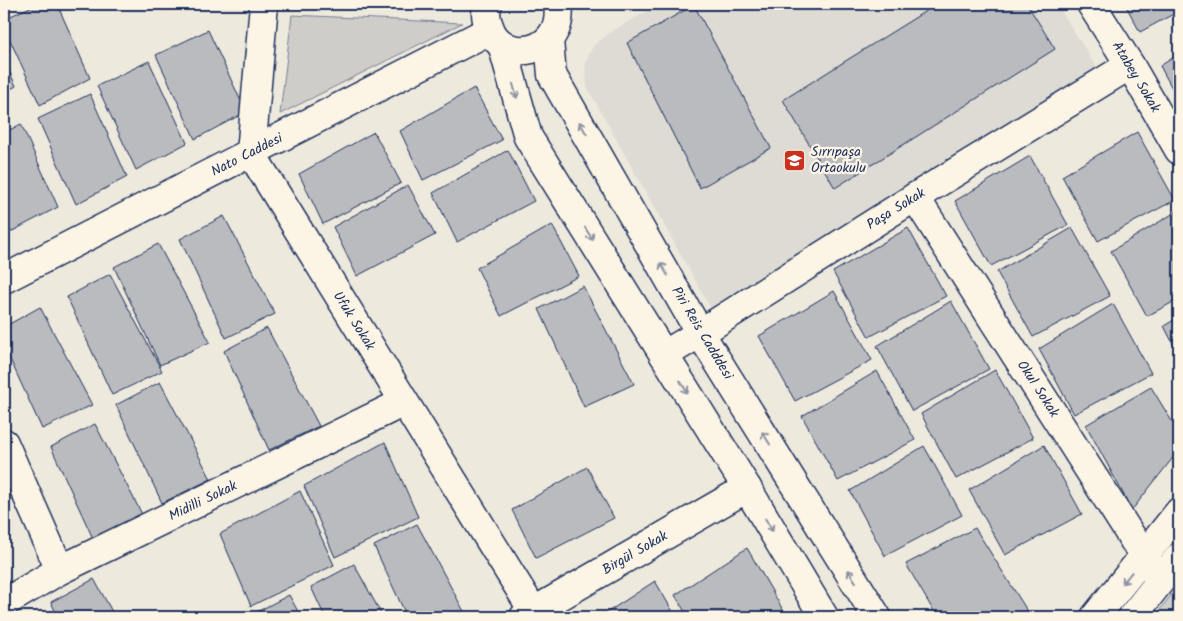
<svg xmlns="http://www.w3.org/2000/svg" width="1183" height="621" font-family="Kalam,sans-serif">
  <rect width="100%" height="100%" fill="#eee9dd"/>
  <filter id="ink" filterUnits="userSpaceOnUse"><feTurbulence type="fractalNoise" baseFrequency=".02" numOctaves="2"/><feDisplacementMap in="SourceGraphic" scale="10" xChannelSelector="R" yChannelSelector="G"/><feConvolveMatrix kernelMatrix="1 2 1 2 8 2 1 2 1" color-interpolation-filters="sRGB"/></filter>
  <g filter="url(#ink)">
    <path fill="#dedbd4" d="M660 4H1057L1100 73 715 316 587 87 585 63 593 46 612 31Z"/>
    <g fill="#cfcdca" stroke="#757e94">
      <path d="M292 15 462 23 280 114Z"/>
      <path d="M1179 585V617H1154Z"/>
    </g>
    <g fill="#babbbe" stroke="#1b2f5e">
      <path d="M37 4H57L90 78 40 105 4 27V19Z"/>
      <path d="M937 4H1027L1055 49 835 188 783 100Z"/>
      <path d="M1125 4H1179V11L1140 32Z"/>
      <path d="M694 5 771 148 700 188 627 43Z"/>
      <path d="M208 30 246 112 195 139 156 55Z"/>
      <path d="M1179 54V101L1160 66Z"/>
      <path d="M4 60 16 86 4 93Z"/>
      <path d="M149 61 187 143 136 170 97 86Z"/>
      <path d="M474 88 502 140 423 180 400 131Z"/>
      <path d="M90 94 127 177 76 204 38 119Z"/>
      <path d="M21 124 58 207 7 234 4 226V133Z"/>
      <path d="M374 132 401 183 323 224 299 174Z"/>
      <path d="M1137 132 1175 200 1098 241 1062 176Z"/>
      <path d="M508 150 534 201 457 242 433 193Z"/>
      <path d="M1030 156 1068 225 991 266 955 201Z"/>
      <path d="M408 185 435 235 357 276 333 227Z"/>
      <path d="M1179 210V299L1147 316 1111 251Z"/>
      <path d="M224 216 275 314 226 338 180 239Z"/>
      <path d="M552 225 579 276 501 316 477 268Z"/>
      <path d="M908 228 946 296 869 337 833 272Z"/>
      <path d="M1072 228 1110 296 1033 337 997 272Z"/>
      <path d="M158 244 210 342 160 365 114 267Z"/>
      <path d="M110 274 162 371 112 395 67 297Z"/>
      <path d="M583 286 634 384 584 407 539 309Z"/>
      <path d="M834 291 872 360 795 401 759 336Z"/>
      <path d="M951 301 989 369 912 411 877 346Z"/>
      <path d="M1113 304 1151 373 1074 414 1039 349Z"/>
      <path d="M40 307 92 405 42 429 4 346V327Z"/>
      <path d="M1179 317V355L1164 326Z"/>
      <path d="M267 328 319 426 269 450 224 351Z"/>
      <path d="M995 370 1033 438 956 479 921 414Z"/>
      <path d="M877 371 915 440 838 481 802 416Z"/>
      <path d="M160 382 211 479 162 503 116 405Z"/>
      <path d="M1151 387 1179 433V450L1132 510 1086 425Z"/>
      <path d="M95 424 146 522 96 545 51 447Z"/>
      <path d="M385 442 418 517 335 557 304 486Z"/>
      <path d="M1044 445 1082 514 1005 555 969 490Z"/>
      <path d="M924 446 962 515 885 556 850 491Z"/>
      <path d="M587 467 614 518 536 558 512 510Z"/>
      <path d="M300 491 334 565 251 606 220 534Z"/>
      <path d="M417 524 467 617H407L374 546Z"/>
      <path d="M975 528 1028 612 1023 617H937L906 564Z"/>
      <path d="M747 548 787 617H688L675 595Z"/>
      <path d="M354 564 383 617H325L311 587Z"/>
      <path d="M4 572 11 587 4 590Z"/>
      <path d="M94 579 115 617H58L51 602Z"/>
      <path d="M655 581 676 617H600Z"/>
      <path d="M289 595 301 617H247Z"/>
    </g>
    <g fill="none" stroke-linecap="round" stroke-linejoin="round">
      <defs>
        <g id="minor">
          <path d="M264 4 251 153 537 617"/>
          <path d="M1091 4 1130 65 1179 150"/>
          <path d="M915 197 1156 575"/>
          <path d="M4 279 490 30"/>
          <path d="M664 355 700 333 915 197 1130 65"/>
          <path d="M4 443 60 570"/>
          <path d="M4 603 60 570 404 402"/>
          <path d="M524 617 747 488"/>
        </g>
        <g id="major">
          <path d="M488 4C485 11 486 19 489 26 501 66 566 55 558 4"/>
          <path d="M549 40 552 75 700 333 877 617"/>
          <path d="M502 44 528 137 747 488 824 617"/>
          <path d="M1095 617 1179 512"/>
          <path d="M1132 617 1179 557"/>
        </g>
      </defs>
      <use href="#minor" stroke="#1b2f5e" stroke-width="31"/>
      <use href="#major" stroke="#1b2f5e" stroke-width="31"/>
      <use href="#minor" stroke="#fcf5e5" stroke-width="28"/>
      <use href="#major" stroke="#fcf5e5" stroke-width="28"/>
    </g>
    <defs><path id="oneway-shaft" d="M-6 0H5M1.5-3L5.5 0L1.5 3" fill="none" stroke-width="1.6" stroke-linecap="round" stroke-linejoin="round" transform="scale(1.25)"/></defs>
    <g stroke="#8c92a2">
      <use href="#oneway-shaft" transform="translate(515 91) rotate(74)"/>
      <use href="#oneway-shaft" transform="translate(583 128) rotate(-120)"/>
      <use href="#oneway-shaft" transform="translate(589 234) rotate(58)"/>
      <use href="#oneway-shaft" transform="translate(664 269) rotate(-120)"/>
      <use href="#oneway-shaft" transform="translate(684 387) rotate(58)"/>
      <use href="#oneway-shaft" transform="translate(766 438) rotate(-122)"/>
      <use href="#oneway-shaft" transform="translate(769 525) rotate(59)"/>
      <use href="#oneway-shaft" transform="translate(852 576) rotate(-122)"/>
      <use href="#oneway-shaft" transform="translate(1127 578) rotate(129)"/>
    </g>
  </g>
  <defs>
    <symbol id="school-square" viewBox="-11 -11 22 22"><rect x="-9" y="-9" width="18" height="18" rx="4" fill="#c8321e" stroke="#fcf5e5"/><path d="M0-5L7-2L0 1L-7-2ZM-4 1L0 2.5L4 1V4Q0 6-4 4Z" fill="#fff"/></symbol>
  </defs>
  <g fill-rule="evenodd">
    <use href="#school-square" x="782" y="148" width="25" height="25"/>
  </g>
  <g text-anchor="middle" dominant-baseline="central" stroke-width="4.5" stroke-linejoin="round" paint-order="stroke">
    <g font-size="14" fill="#1b2f5e" stroke="#fcf5e5">
      <text transform="translate(1136 77) rotate(59)">Atabey Sokak</text>
      <text transform="translate(247 155) rotate(-27)">Nato Caddesi</text>
      <text transform="translate(896 209) rotate(-32)">Paşa Sokak</text>
      <text transform="translate(354 321) rotate(58)">Ufuk Sokak</text>
      <text transform="translate(702 333) rotate(59)">Piri Reis Cadddesi</text>
      <text transform="translate(1038 389) rotate(57)">Okul Sokak</text>
      <text transform="translate(203 501) rotate(-26)">Midilli Sokak</text>
      <text transform="translate(635 553) rotate(-30)">Birgül Sokak</text>
    </g>
    <g font-size="14" fill="#1b2f5e" stroke="#fcf5e5" text-anchor="start">
      <text x="811" y="152">Sırrıpaşa<tspan x="811" dy="16">Ortaokulu</tspan></text>
    </g>
  </g>
  <rect width="1183" height="621" fill="none" stroke="#fcf5e5" stroke-width="20"/>
  <rect x="10" y="10" width="1163" height="601" fill="none" stroke="#1b2f5e" stroke-width="2" filter="url(#ink)"/>
</svg>
